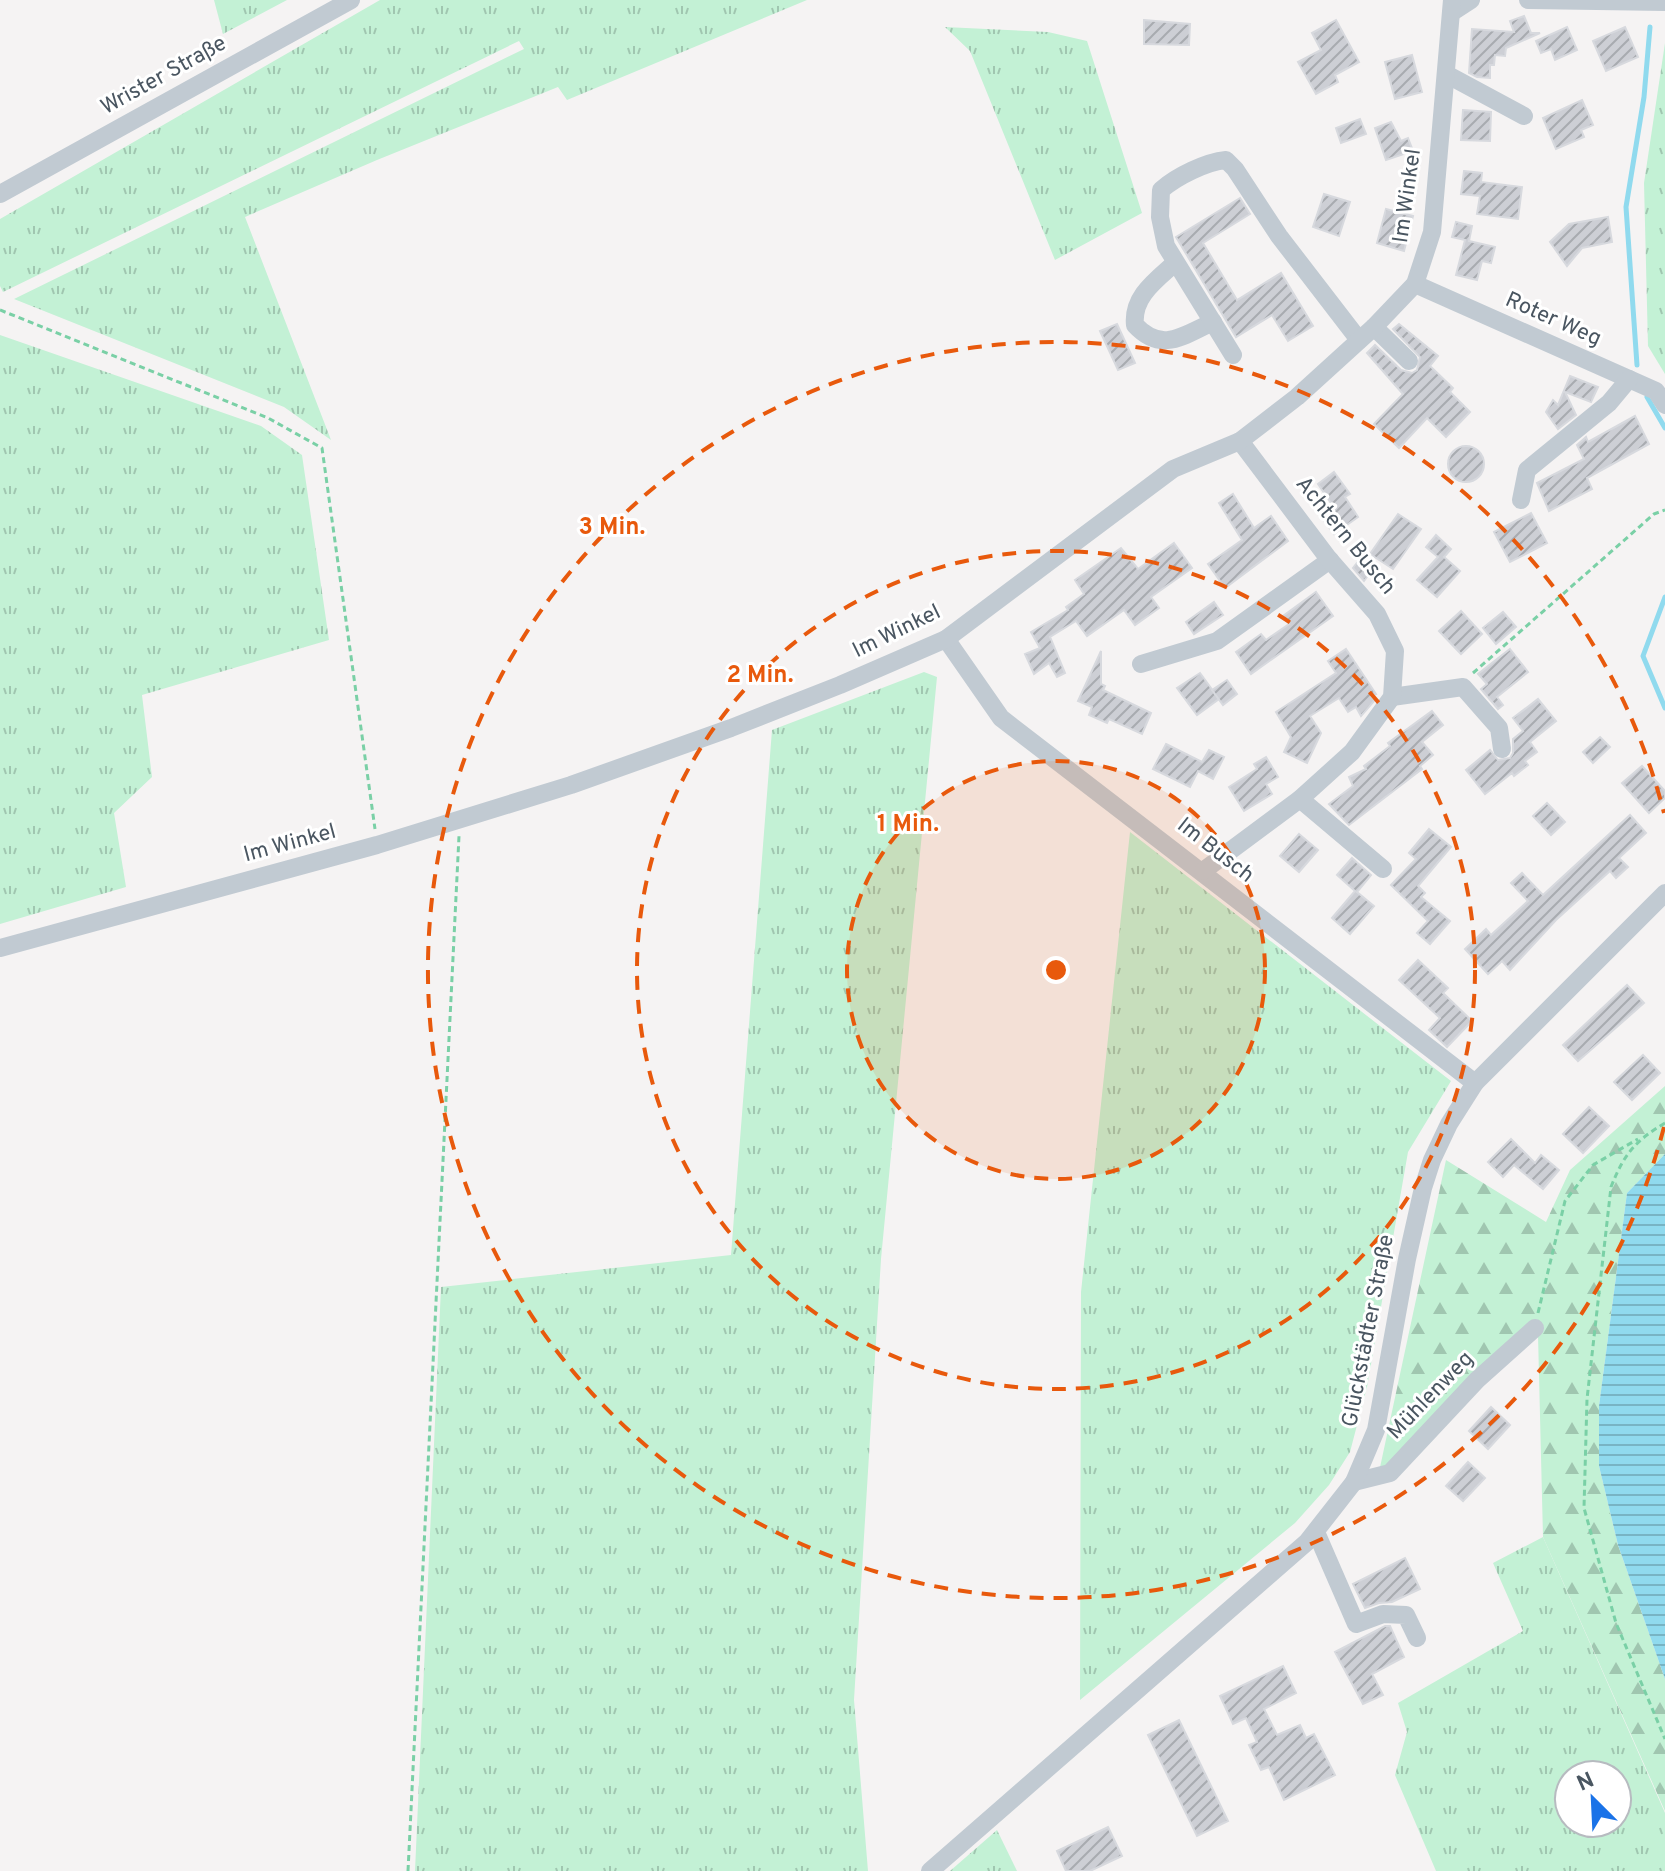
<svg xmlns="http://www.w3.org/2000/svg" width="1665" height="1871" font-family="Overpass,sans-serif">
  <defs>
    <pattern id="grass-tufts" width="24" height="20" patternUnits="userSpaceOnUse" patternTransform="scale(2)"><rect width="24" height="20" fill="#c3f1d5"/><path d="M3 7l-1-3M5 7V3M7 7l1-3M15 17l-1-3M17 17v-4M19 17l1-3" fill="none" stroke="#a0c6b0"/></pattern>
    <pattern id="forest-firs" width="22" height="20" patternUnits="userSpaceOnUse" patternTransform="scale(2)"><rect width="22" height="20" fill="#c3f1d5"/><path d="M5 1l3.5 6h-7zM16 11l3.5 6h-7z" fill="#a0c6b0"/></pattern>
    <pattern id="water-rules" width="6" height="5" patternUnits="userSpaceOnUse" patternTransform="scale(2)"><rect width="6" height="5" fill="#90daee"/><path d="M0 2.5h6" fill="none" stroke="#78b4c4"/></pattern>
    <pattern id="building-hatch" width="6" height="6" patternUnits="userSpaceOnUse" patternTransform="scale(2)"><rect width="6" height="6" fill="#cdcfd5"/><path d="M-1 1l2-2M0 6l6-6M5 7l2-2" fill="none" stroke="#a8abb0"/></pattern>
  </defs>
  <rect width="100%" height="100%" fill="#f5f3f3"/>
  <g fill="url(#grass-tufts)" fill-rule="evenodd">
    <path d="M214 0H287L223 34Z"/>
    <path d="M380 0H807L567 100 558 87 377 160 245 217 331 440 284 407 14 299 524 49 519 41 3 292 0 286V219Z"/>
    <path d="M945 27 1048 32 1087 41 1142 213 1055 260 970 51Z"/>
    <path d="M1665 43V374L1648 346 1644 183Z"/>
    <path d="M0 335 261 426 302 455 329 640 142 695 152 777 114 813 126 887 0 924Z"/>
    <path d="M924 672 937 677 881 1259 854 1700 868 1871H415L441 1287 731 1255 772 730Z"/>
    <path d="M1130 832 1451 1081 1408 1152 1367 1387 1350 1452 1329 1485 1295 1523 1080 1700 1081 1292Z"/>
    <path d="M1543 1537 1665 1813V1871H1436L1395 1775 1407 1732 1398 1703 1523 1631 1493 1563ZM1569 1775H1617V1823H1569Z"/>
    <path d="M997 1830 1017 1871H950Z"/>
  </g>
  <path fill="url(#forest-firs)" d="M1665 1086V1154L1627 1193 1599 1406V1466L1618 1545 1665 1679V1811L1543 1537 1538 1335 1379 1472 1446 1160 1546 1222 1570 1170Z"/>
  <path fill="url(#water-rules)" d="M1665 1154V1679L1618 1545 1599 1466V1406L1627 1193Z"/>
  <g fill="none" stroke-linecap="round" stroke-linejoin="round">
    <g stroke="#90daee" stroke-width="5">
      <path d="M1637 365 1626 207 1644 97 1650 27"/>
      <path d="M1647 397 1665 428"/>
      <path d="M1665 597 1643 656 1665 708"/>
    </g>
  </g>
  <g fill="url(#building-hatch)" stroke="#d7d9de" stroke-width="2">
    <path d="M1524 16 1531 33H1540L1506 48 1505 56 1495 55 1494 65H1490V78L1477 77 1469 73 1472 29 1514 32 1510 21Z"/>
    <path d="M1144 20 1190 24 1189 45 1144 44Z"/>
    <path d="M1336 20 1359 62 1335 75 1338 82 1316 94 1298 62 1321 50 1312 33Z"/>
    <path d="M1567 27 1577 50 1555 60 1551 49 1541 53 1536 41Z"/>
    <path d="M1625 27 1638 57 1606 71 1593 41Z"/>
    <path d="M1412 55 1422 92 1395 99 1385 62Z"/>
    <path d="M1582 100 1593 125 1581 130 1584 137 1556 149 1543 118Z"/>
    <path d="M1463 110 1491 112 1490 141 1461 140Z"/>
    <path d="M1360 119 1366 134 1341 143 1336 128Z"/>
    <path d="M1391 122 1401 141 1408 138 1413 151 1386 160 1375 128Z"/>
    <path d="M1464 171 1482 173 1481 182 1522 187 1518 219 1477 214 1480 196 1461 194Z"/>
    <path d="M1324 194 1350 202 1339 236 1313 227Z"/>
    <path d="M1240 198 1250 214 1203 243 1237 300 1281 273 1313 326 1288 341 1272 315 1236 337 1176 237Z"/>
    <path d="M1386 209 1413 216 1404 251 1377 243Z"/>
    <path d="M1608 217 1612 242 1582 248 1567 266 1550 242 1569 224Z"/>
    <path d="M1456 222 1472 226 1469 241 1495 247 1491 263 1482 261 1477 280 1456 275 1465 240 1452 237Z"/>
    <path d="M1117 324 1135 363 1118 370 1100 331Z"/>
    <path d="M1399 324 1438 356 1430 366 1453 388 1450 392 1470 412 1446 437 1427 418 1399 448 1374 424 1403 394 1367 353 1375 345 1401 370 1412 373 1417 370 1420 357 1393 329Z"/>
    <path d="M1570 376 1598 387 1591 402 1565 392 1576 415 1558 429 1546 412 1553 400 1558 405Z"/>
    <path d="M1635 416 1649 444 1587 478 1592 489 1549 511 1537 483 1584 459 1577 445 1586 437 1588 442Z"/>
    <circle cx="1466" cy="464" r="18"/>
    <path d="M1334 472 1350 494 1345 497 1358 517 1334 534 1320 515 1333 506 1318 484Z"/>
    <path d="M1233 494 1254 528 1271 516 1288 541 1225 588 1208 564 1242 540 1219 503Z"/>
    <path d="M1531 513 1547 543 1510 562 1494 532Z"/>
    <path d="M1398 514 1421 529 1393 569 1370 554Z"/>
    <path d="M1436 535 1451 549 1444 557 1460 571 1437 597 1417 580 1438 557 1426 547Z"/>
    <path d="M1174 543 1192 568 1151 597 1159 608 1135 625 1124 610 1087 636 1076 621 1050 637 1065 673 1057 677 1049 663 1034 674 1025 654 1040 648 1031 632 1068 610 1066 607 1084 594 1075 580 1121 548 1138 569Z"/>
    <path d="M1357 563 1370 573 1364 581 1353 568Z"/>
    <path d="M1316 592 1333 616 1251 674 1236 652 1261 634 1266 640 1289 624 1283 616Z"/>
    <path d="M1214 602 1223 615 1194 634 1186 622Z"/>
    <path d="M1461 611 1482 634 1461 654 1439 631Z"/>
    <path d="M1503 612 1516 627 1496 644 1483 628Z"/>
    <path d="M1346 649 1376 694 1372 696 1375 700 1361 716 1356 707 1348 712 1339 698 1310 716 1321 733 1307 763 1284 752 1291 737 1276 712 1336 673 1328 661Z"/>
    <path d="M1510 649 1528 672 1497 697 1503 705 1498 709 1481 689 1487 684 1478 674Z"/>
    <path d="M1101 651V684L1105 686 1103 690 1151 713 1142 734 1109 719 1107 723 1089 715 1092 707 1078 701Z"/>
    <path d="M1200 673 1219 699 1197 715 1177 688Z"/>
    <path d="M1227 680 1237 694 1223 705 1212 690Z"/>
    <path d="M1538 699 1556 721 1530 742 1537 752 1525 761 1528 765 1514 776 1512 773 1485 794 1466 770 1490 750 1498 760 1510 758 1513 753V739L1523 731 1513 718Z"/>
    <path d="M1432 711 1443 725 1422 742 1433 755 1420 766 1422 769 1349 825 1329 804 1353 786 1349 777 1366 769 1364 766 1390 746 1388 743Z"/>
    <path d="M1600 737 1610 747 1593 763 1583 752Z"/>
    <path d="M1166 744 1202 762 1209 750 1224 757 1213 779 1198 771 1190 787 1153 769Z"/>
    <path d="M1266 757 1278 777 1266 784 1272 794 1244 811 1229 787 1257 769 1254 764Z"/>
    <path d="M1642 766 1665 791V798L1649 813 1622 783Z"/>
    <path d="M1547 803 1565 822 1551 835 1533 816Z"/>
    <path d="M1630 815 1646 833 1619 858 1628 867 1616 878 1610 871 1556 920 1510 970 1502 961 1488 974 1465 949 1486 929 1491 935 1528 901 1511 883 1522 873 1543 895Z"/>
    <path d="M1429 829 1451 847 1418 886 1425 893 1421 897 1450 921 1430 944 1417 933 1428 921 1391 885 1416 859 1409 853Z"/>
    <path d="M1299 834 1318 850 1299 872 1280 856Z"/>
    <path d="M1352 858 1371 875 1357 892 1374 906 1350 934 1332 918 1355 891 1337 875Z"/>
    <path d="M1418 960 1448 988 1443 993 1472 1021 1447 1047 1429 1030 1440 1018 1399 980Z"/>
    <path d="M1627 985 1644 1003 1578 1061 1563 1045Z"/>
    <path d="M1643 1055 1660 1073 1632 1100 1614 1082Z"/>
    <path d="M1589 1107 1609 1126 1583 1153 1563 1134Z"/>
    <path d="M1511 1139 1535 1163 1541 1155 1559 1170 1543 1189 1514 1165 1503 1177 1488 1162Z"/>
    <path d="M1491 1407 1510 1425 1488 1449 1469 1431Z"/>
    <path d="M1468 1462 1485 1478 1463 1501 1446 1486Z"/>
    <path d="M1405 1558 1420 1589 1392 1602 1379 1603 1365 1608 1353 1584Z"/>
    <path d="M1385 1626H1390L1404 1657 1372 1674 1383 1695 1363 1704 1335 1652Z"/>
    <path d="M1283 1666 1296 1693 1264 1709 1277 1735 1300 1725 1306 1738 1314 1734 1335 1775 1284 1800 1269 1767 1261 1770 1249 1745 1257 1742 1246 1718 1233 1724 1220 1696Z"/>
    <path d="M1179 1720 1228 1821 1197 1836 1148 1735Z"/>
    <path d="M1108 1827 1122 1856 1090 1871H1066L1057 1851Z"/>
  </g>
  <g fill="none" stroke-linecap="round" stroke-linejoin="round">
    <g stroke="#7ad0a6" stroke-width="3" stroke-dasharray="6 4" stroke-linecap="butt">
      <path d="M0 310 268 418 322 448 375 829"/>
      <path d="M1473 673 1654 514 1665 510"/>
      <path d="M1665 1123C1635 1141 1624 1154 1611 1187L1587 1399 1584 1508 1616 1623 1665 1739"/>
      <path d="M1538 1313 1565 1201 1593 1165 1638 1139"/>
      <path d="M408 1871 459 836"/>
    </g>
    <g stroke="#c1cad2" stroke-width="18">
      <path d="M1528 0 1665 2"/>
      <path d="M1451 13 1471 0"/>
      <path d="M1446 74 1524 116"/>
      <path d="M0 194 351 0"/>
      <path d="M1175 263C1155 281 1132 297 1135 325 1162 354 1184 335 1213 322"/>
      <path d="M1415 284 1656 391 1665 405"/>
      <path d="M1374 327 1409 361"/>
      <path d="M1233 355 1166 246 1160 217 1161 190C1177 176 1206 162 1226 160L1235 169 1279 236 1359 340"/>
      <path d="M1521 500 1527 470 1609 403 1629 379"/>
      <path d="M946 639 1001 718 1475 1083"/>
      <path d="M1141 664 1217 641 1330 560"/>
      <path d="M1392 697 1463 687 1499 728 1502 749"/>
      <path d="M1300 799 1383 869"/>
      <path d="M1203 871 1300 799 1352 752 1392 697 1395 651 1377 614 1328 558 1240 441"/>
      <path d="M0 948 377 845 571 785 731 728 840 685 946 639 1173 469 1240 441 1297 397 1374 327 1415 284 1432 232 1452 0"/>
      <path d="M1354 1482 1390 1473 1477 1380 1535 1328"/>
      <path d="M1316 1532 1356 1624 1383 1614 1406 1615 1417 1638"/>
      <path d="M930 1871 1307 1542 1354 1482 1376 1430 1407 1259 1423 1188 1432 1160 1449 1124 1475 1083 1665 893"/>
    </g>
  </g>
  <circle cx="1056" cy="970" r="209" fill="#e8590c" fill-opacity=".12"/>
  <g fill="none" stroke="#e8590c" stroke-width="4" stroke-dasharray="14 10">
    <circle cx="1056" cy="970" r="209"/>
    <circle cx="1056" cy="970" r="419"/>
    <path d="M1664 1127A628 628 0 1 1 1664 813"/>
  </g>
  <g text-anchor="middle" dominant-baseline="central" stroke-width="6" stroke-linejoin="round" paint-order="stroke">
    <g font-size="22" fill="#4a5661" stroke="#fff">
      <text transform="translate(164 76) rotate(-29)">Wrister Straße</text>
      <text transform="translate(1408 196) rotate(-82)">Im Winkel</text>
      <text transform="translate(1553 320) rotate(24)">Roter Weg</text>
      <text transform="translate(1345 536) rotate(51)">Achtern Busch</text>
      <text transform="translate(897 632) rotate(-26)">Im Winkel</text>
      <text transform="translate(290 844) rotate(-15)">Im Winkel</text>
      <text transform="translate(1215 851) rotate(38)">Im Busch</text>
      <text transform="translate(1369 1331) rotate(-79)">Glückstädter Straße</text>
      <text transform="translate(1431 1396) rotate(-46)">Mühlenweg</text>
    </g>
  </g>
  <circle cx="1056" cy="970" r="12" fill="#e8590c" stroke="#fff" stroke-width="4"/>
  <g font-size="24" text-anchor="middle" font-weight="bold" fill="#e8590c" stroke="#fff" stroke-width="6" stroke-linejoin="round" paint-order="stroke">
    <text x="612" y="534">3 Min.</text>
    <text x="760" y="682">2 Min.</text>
    <text x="908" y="831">1 Min.</text>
  </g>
  <g transform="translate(1593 1799) rotate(336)"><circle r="38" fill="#ffffff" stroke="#b7bbc0" stroke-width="2"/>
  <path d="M0-6L14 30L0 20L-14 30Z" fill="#1a73e8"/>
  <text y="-12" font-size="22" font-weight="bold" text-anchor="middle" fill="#4a5661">N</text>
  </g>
</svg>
